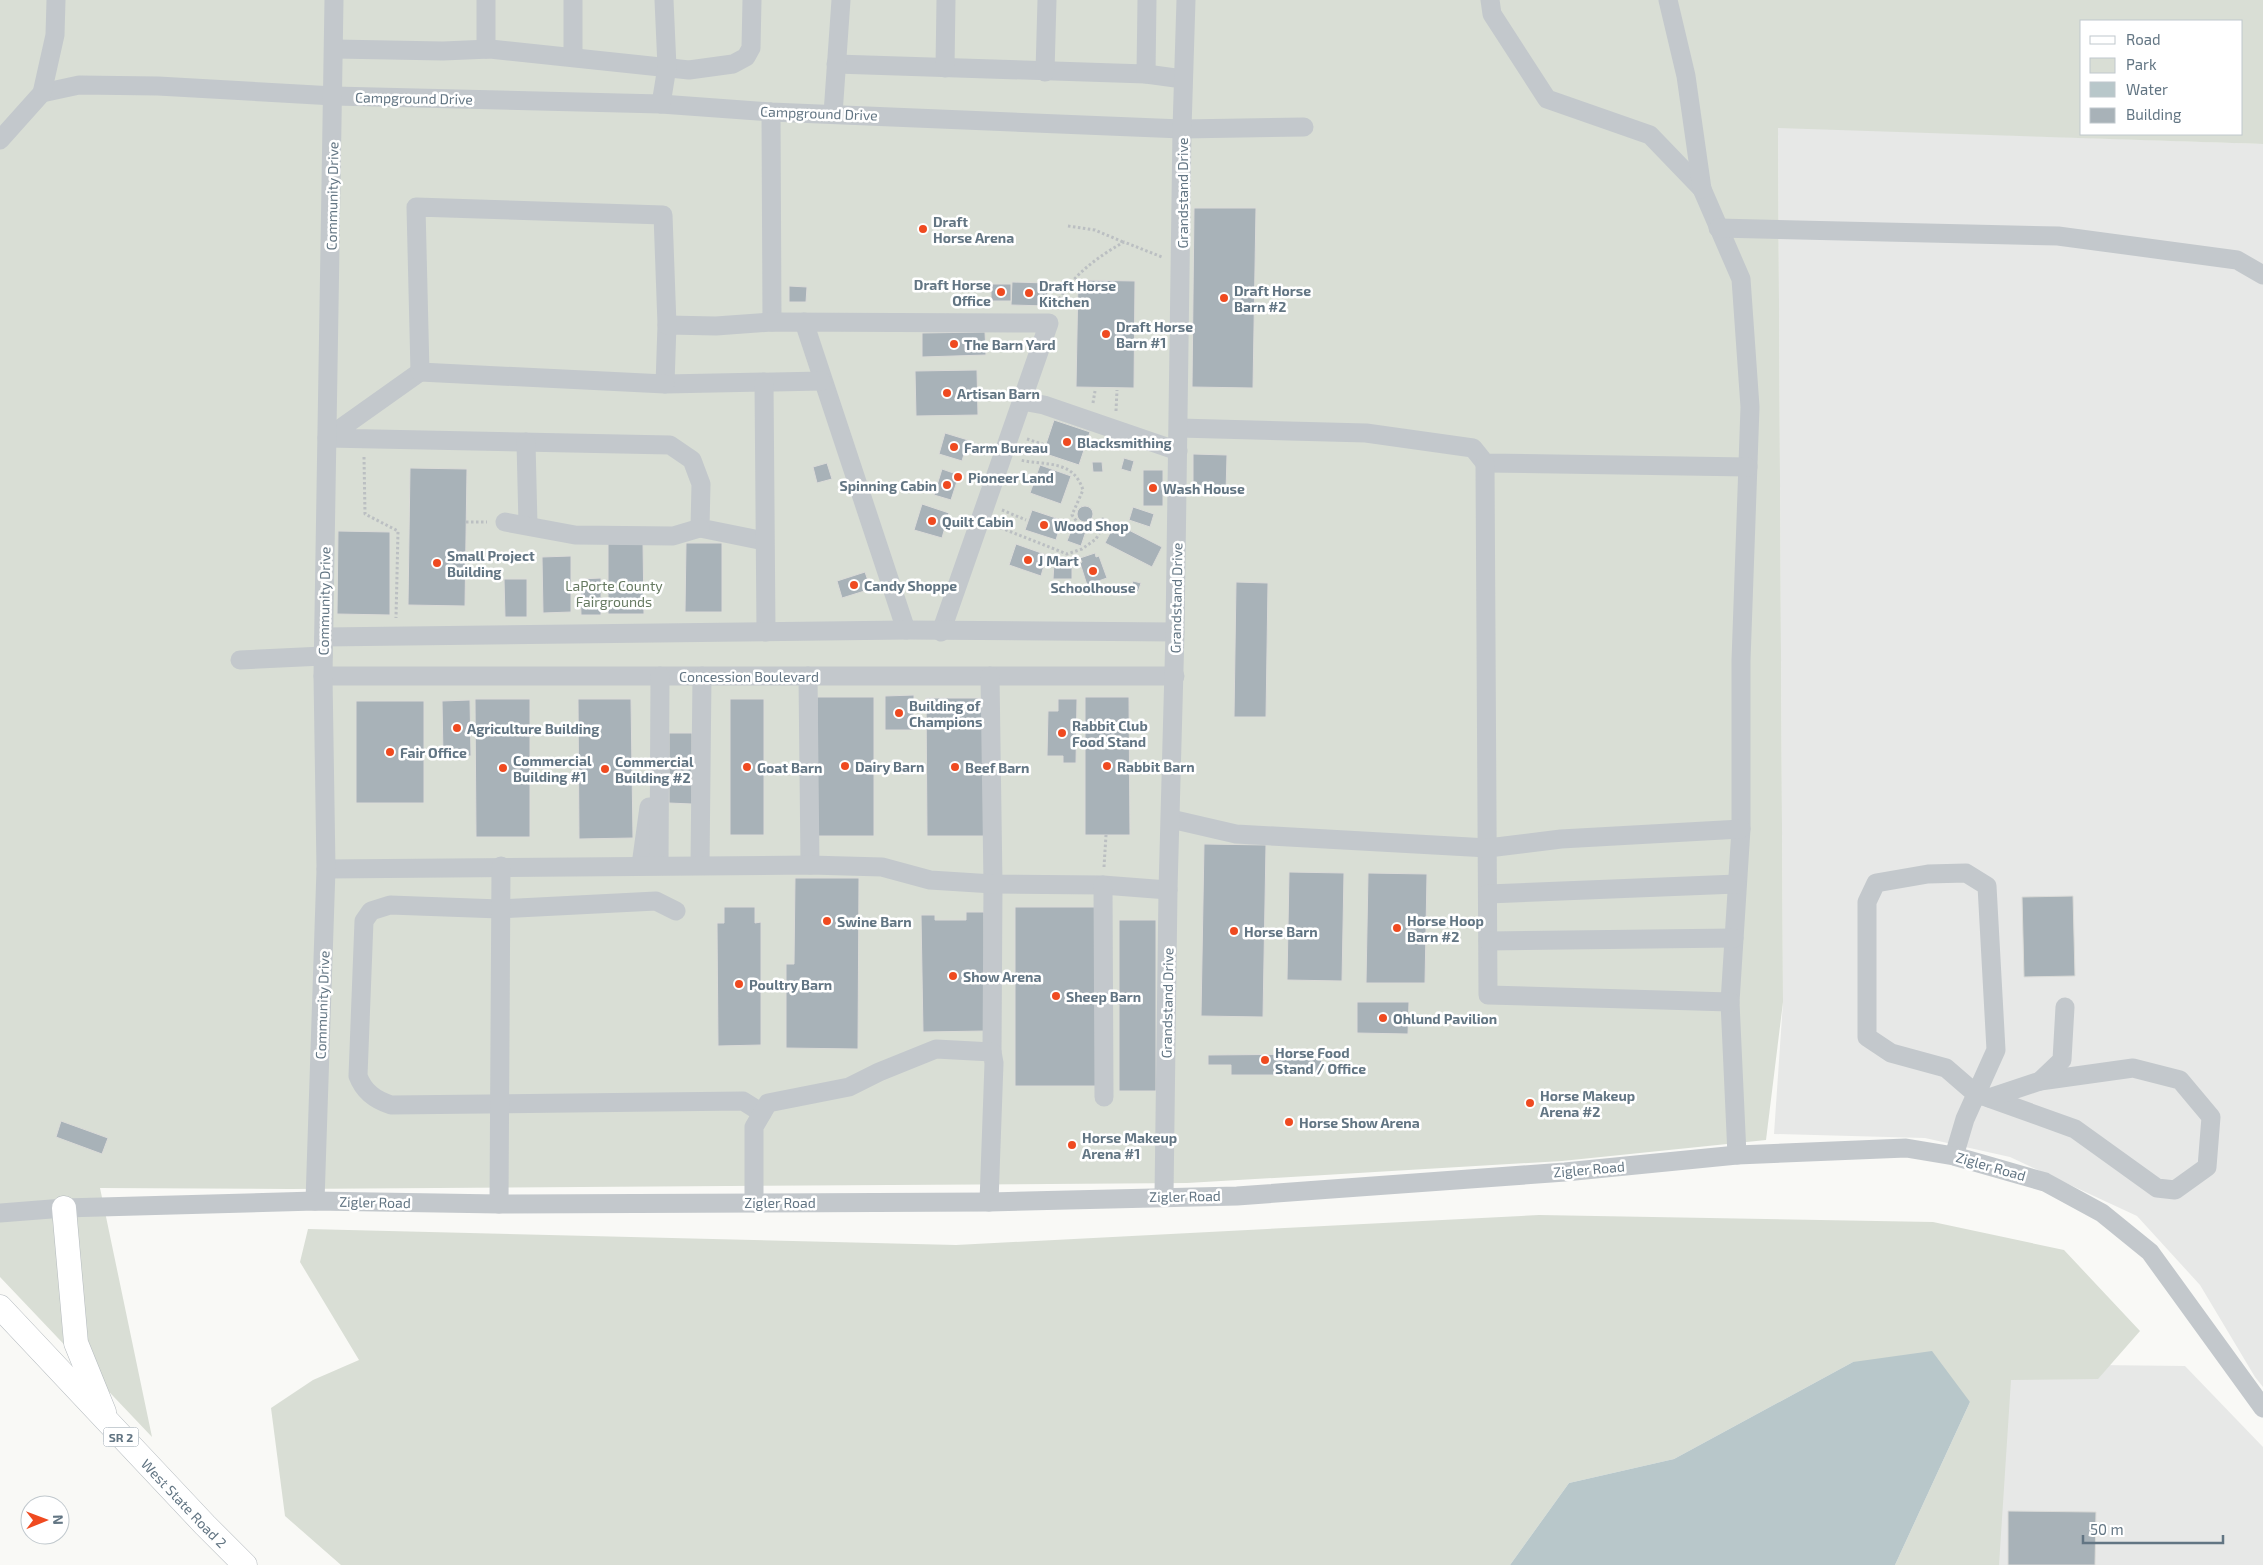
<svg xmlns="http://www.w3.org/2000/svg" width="2263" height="1565" font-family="'Exo 2',sans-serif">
  <rect width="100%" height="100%" fill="#f9f9f6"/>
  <g fill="#e7e8e7">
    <path d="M1778 127 2263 144V1387L2255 1377 2200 1285 2137 1216 2010 1157 1925 1138 1774 1134 1783 1002Z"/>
    <path d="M2005 1364 2185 1366 2263 1447V1565H1990Z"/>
  </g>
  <g fill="#d9ded5" fill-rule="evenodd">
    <path d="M0 0H2263V144L1778 128 1783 1002 1766 1140 1562 1161 1187 1183 290 1189 100 1188 152 1437 0 1277ZM2082 21H2242V134H2082Z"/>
    <path d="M1539 1215 1933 1222 2064 1250 2140 1331 2098 1379 2011 1380 1999 1565H1895L1970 1402 1853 1362 1674 1459 1569 1483 1510 1565H341L285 1516 271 1408 313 1380 359 1360 300 1262 308 1229 956 1245Z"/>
  </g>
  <path fill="#b8c7ca" d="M1932 1351 1970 1402 1895 1565H1510L1569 1483 1674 1459 1853 1362Z"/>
  <g fill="#a8b2b8" stroke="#dbdbd8">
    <path d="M1194 208H1256L1253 388 1192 387Z"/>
    <path d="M1078 280 1135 281 1134 388 1076 387Z"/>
    <path d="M1012 282 1048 283 1047 306 1011 305Z"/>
    <rect x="991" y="284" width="20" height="17"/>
    <path d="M789 286 807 287 806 302H789Z"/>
    <path d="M985 332 986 355 922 357V333Z"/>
    <path d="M977 370 978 415 916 416 915 371Z"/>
    <path d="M1054 420 1090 432 1079 465 1043 453Z"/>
    <path d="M945 433 968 440 962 461 939 454Z"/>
    <path d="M1193 454 1227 455 1226 492 1193 491Z"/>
    <path d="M1124 458 1134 461 1131 472 1121 469Z"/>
    <path d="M1092 462H1102L1103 472H1093Z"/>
    <path d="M827 463 832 479 817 483 813 467Z"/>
    <path d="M1040 465 1071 476 1061 504 1030 493Z"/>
    <path d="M410 468 467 469 465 606 408 605Z"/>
    <path d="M942 469 959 475 951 500 934 495Z"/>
    <rect x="1143" y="470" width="20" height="36"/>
    <path d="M922 504 949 513 942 538 914 530Z"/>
    <circle cx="1085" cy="514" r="8"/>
    <path d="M1133 507 1154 514 1150 527 1129 520Z"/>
    <path d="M1032 510 1062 520 1056 540 1025 530Z"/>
    <path d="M1074 523 1087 528 1081 546 1067 541Z"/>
    <path d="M1115 523 1162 547 1152 567 1105 543Z"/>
    <path d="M338 531 390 532V615L337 614Z"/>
    <path d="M608 543H643L644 614H608Z"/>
    <path d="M686 543H722V612H685Z"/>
    <path d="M1016 544 1047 555 1041 576 1009 565Z"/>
    <path d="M1095 553 1096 557 1099 556 1107 578 1087 585 1080 563 1082 562 1080 558Z"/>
    <path d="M571 556V612L543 613 542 557Z"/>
    <path d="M1054 563H1072V579H1053Z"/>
    <path d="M865 572 871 589 842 598 837 581Z"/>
    <path d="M601 578V615H581L580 579Z"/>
    <path d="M504 579H527V617H505Z"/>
    <path d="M1133 581 1141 583 1138 592 1130 590Z"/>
    <path d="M1236 582 1268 583 1266 717H1234Z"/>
    <path d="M914 695V730H885V696Z"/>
    <rect x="817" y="697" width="57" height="139"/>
    <path d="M1085 697H1129L1130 835H1085Z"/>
    <path d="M926 698H983L984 836H927Z"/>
    <path d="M475 699H530V837H476Z"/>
    <path d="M578 699H631L633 838 579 839Z"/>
    <rect x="730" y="699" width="34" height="136"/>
    <path d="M1058 699H1077L1076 763H1063V756H1047L1048 711H1058Z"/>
    <path d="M470 700 471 756H443L442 701Z"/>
    <rect x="356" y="701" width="68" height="102"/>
    <path d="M669 733H692V804L669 803Z"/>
    <path d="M1204 844 1266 845 1263 1017 1201 1016Z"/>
    <path d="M1289 872 1344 873 1342 981 1287 980Z"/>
    <path d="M1368 873 1427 874 1425 983H1366Z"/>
    <path d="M795 878H859L858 1049 786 1048V964H794Z"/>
    <path d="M2073 896 2075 976 2024 977 2022 897Z"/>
    <path d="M724 907H755V923L761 922V1045L718 1046 717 923H724Z"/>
    <path d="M1015 907H1097L1098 1086H1015Z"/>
    <path d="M966 912H984L985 1031 923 1032 921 915H935V920H966Z"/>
    <rect x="1119" y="920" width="37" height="171"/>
    <path d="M1357 1002H1409L1408 1034 1357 1033Z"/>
    <path d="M1322 1054 1321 1075H1231V1065H1208V1055Z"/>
    <path d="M61 1121 108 1138 102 1154 56 1137Z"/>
    <path d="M2008 1511 2096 1512 2095 1565H2008Z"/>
  </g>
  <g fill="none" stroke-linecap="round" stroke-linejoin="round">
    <defs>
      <g id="major">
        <path d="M64 1208 76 1343 104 1412"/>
        <path id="s1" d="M0 1307 205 1525 245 1565"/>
      </g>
    </defs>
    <use href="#major" stroke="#b4babe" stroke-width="25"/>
    <g stroke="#bbbfc2" stroke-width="3" stroke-dasharray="2.5 2.5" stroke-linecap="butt">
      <path d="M1068 226 1095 230 1123 242"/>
      <path d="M1055 308C1067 279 1097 257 1124 242L1162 257"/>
      <path d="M1093 403 1095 391"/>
      <path d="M1116 411 1117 390"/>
      <path d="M1027 439 1045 445"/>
      <path d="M364 457 365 514 398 531 396 618"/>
      <path d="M1002 510 1026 520"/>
      <path d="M466 522H487"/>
      <path d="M996 526 1067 554 1082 549 1096 539 1103 526V519L1088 524 1078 523 1072 515 1083 490C1073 459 1046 466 1020 460"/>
      <path d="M1104 867 1106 835"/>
    </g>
    <g stroke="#c3c8cc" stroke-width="19">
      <path d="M1490 0 1492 14 1547 99 1650 135 1702 189 1741 279 1750 407 1741 661V829L1730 1002 1737 1155"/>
      <path d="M1668 0 1686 76 1702 189"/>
      <path d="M335 49 443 51 490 49 689 70 733 64 746 57 751 48 752 0"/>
      <path d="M486 49V0"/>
      <path d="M573 57V0"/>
      <path d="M836 64 1146 74 1183 79"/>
      <path d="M945 68 946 0"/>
      <path d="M1045 72 1047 0"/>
      <path d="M1146 74 1147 0"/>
      <path d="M42 93 79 85 158 86 334 96 661 104 771 112 1182 129 1304 127"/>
      <path d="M661 104 667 67 664 0"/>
      <path d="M771 112 772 322"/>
      <path d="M833 114 841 0"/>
      <path d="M0 140 42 93 55 35 56 0"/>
      <path d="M1718 228 2058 236 2237 260 2263 275"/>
      <path d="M804 322 906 630"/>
      <path d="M420 372 327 438 670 445 692 460 701 484 700 528 764 541"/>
      <path d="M822 381 665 384 667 325 716 326 772 322 1049 323 941 632"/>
      <path d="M764 382 766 632"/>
      <path d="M665 384 420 372 416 207 663 215 667 325"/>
      <path d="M1022 401 1044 405 1178 451"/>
      <path d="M1179 428 1366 433 1473 448 1485 463 1748 467"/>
      <path d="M526 442 528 525"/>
      <path d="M1485 463 1488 995 1730 1002"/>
      <path d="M505 522 575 535 673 536 700 528"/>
      <path d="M324 637 906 630 1175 632"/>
      <path d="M240 660 323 656"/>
      <path d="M323 676H1175"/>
      <path d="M808 676 810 865"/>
      <path d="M990 676 993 884 992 1052"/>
      <path d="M1171 819 1236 834 1488 848 1561 839 1741 829"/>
      <path d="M641 865 649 807"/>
      <path d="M659 865 660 676"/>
      <path d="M700 865 702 676"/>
      <path d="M326 869 810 865 882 867 930 880 993 884 1103 885 1168 890"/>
      <path d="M1103 885 1104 1097"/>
      <path d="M1488 894 1737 884"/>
      <path d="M676 911 656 901 500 909 390 905 371 911 364 921 358 1076C364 1092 375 1100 391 1105L743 1101 762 1113"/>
      <path d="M1488 941 1734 938"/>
      <path d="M1989 1098 2075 1129 2157 1188 2175 1190 2207 1167 2211 1117 2180 1080 2133 1068 2040 1081"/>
      <path d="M1954 1156 1965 1119 1996 1050 1987 886 1966 873 1928 874 1876 883 1867 902V1037L1891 1053 1946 1068 1976 1094 1989 1098 2040 1081 2062 1060 2065 1007"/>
      <path d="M1164 1196 1168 890 1175 632 1182 129 1186 0"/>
      <path d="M315 1201 326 869 323 676 334 0"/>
      <path d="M754 1203V1127L768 1103 849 1087 879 1072 936 1049 992 1052 994 1063 989 1202"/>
      <path d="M499 1204 501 866"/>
      <path d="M0 1213 64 1208 315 1201 499 1204 989 1202 1237 1196 1565 1172 1737 1155 1906 1148 1954 1156 2045 1182 2102 1213 2150 1252 2263 1408"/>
    </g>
    <use href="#major" stroke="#fff" stroke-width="24"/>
  </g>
  <g fill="#ef4a20" stroke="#fff" stroke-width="2">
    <circle cx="923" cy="229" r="5"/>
    <circle cx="1001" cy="292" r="5"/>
    <circle cx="1029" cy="293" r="5"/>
    <circle cx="1224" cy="298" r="5"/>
    <circle cx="1106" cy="334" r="5"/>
    <circle cx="954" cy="344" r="5"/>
    <circle cx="947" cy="393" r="5"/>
    <circle cx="1067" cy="442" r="5"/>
    <circle cx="954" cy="447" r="5"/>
    <circle cx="958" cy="477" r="5"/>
    <circle cx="947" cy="485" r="5"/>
    <circle cx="1153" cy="488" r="5"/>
    <circle cx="932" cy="521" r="5"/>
    <circle cx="1044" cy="525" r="5"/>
    <circle cx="1028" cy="560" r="5"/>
    <circle cx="437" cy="563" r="5"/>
    <circle cx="1093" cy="571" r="5"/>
    <circle cx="854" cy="585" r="5"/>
    <circle cx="899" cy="713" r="5"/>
    <circle cx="457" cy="728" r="5"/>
    <circle cx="1062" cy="733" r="5"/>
    <circle cx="390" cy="752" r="5"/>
    <circle cx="845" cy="766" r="5"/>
    <circle cx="1107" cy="766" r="5"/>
    <circle cx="747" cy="767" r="5"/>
    <circle cx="955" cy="767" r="5"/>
    <circle cx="503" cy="768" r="5"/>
    <circle cx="605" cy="769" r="5"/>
    <circle cx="827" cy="921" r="5"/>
    <circle cx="1397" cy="928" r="5"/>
    <circle cx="1234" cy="931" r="5"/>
    <circle cx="953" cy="976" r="5"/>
    <circle cx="739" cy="984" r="5"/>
    <circle cx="1056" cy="996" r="5"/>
    <circle cx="1383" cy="1018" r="5"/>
    <circle cx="1265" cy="1060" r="5"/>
    <circle cx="1530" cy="1103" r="5"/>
    <circle cx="1289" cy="1122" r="5"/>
    <circle cx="1072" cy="1145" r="5"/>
  </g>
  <g text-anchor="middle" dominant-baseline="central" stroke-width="5" stroke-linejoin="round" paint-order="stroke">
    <rect fill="#fff" stroke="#919ea8" stroke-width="1" x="103.5" y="1427.5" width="35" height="19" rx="4"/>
    <g font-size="12" font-weight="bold" fill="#627583">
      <text x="121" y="1437">SR 2</text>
    </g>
    <g font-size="14" fill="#627583" stroke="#fff">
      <text transform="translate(414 98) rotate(1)">Campground Drive</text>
      <text transform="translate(819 113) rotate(2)">Campground Drive</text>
      <text transform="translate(1182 193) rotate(-90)">Grandstand Drive</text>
      <text transform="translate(332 196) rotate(-89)">Community Drive</text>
      <text transform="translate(1176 598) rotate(-89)">Grandstand Drive</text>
      <text transform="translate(324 601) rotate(-89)">Community Drive</text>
      <text x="749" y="676">Concession Boulevard</text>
      <text transform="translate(1167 1003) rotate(-89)">Grandstand Drive</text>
      <text transform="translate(322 1005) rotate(-88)">Community Drive</text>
      <text transform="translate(1991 1166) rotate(16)">Zigler Road</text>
      <text transform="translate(1589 1169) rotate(-5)">Zigler Road</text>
      <text transform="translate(1185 1196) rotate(-1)">Zigler Road</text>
      <text transform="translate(375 1202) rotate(1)">Zigler Road</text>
      <text x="780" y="1202">Zigler Road</text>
      <text stroke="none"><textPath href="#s1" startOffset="269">West State Road 2</textPath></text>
    </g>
    <g font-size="14" font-weight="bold" fill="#627583" stroke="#fff" text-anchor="start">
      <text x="933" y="221">Draft<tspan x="933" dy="16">Horse Arena</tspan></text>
      <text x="991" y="284" text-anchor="end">Draft Horse<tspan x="991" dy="16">Office</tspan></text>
      <text x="1039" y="285">Draft Horse<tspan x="1039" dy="16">Kitchen</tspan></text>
      <text x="1234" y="290">Draft Horse<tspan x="1234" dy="16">Barn #2</tspan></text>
      <text x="1116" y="326">Draft Horse<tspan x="1116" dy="16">Barn #1</tspan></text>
      <text x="964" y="344">The Barn Yard</text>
      <text x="957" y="393">Artisan Barn</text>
      <text x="1077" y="442">Blacksmithing</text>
      <text x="964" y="447">Farm Bureau</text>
      <text x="968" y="477">Pioneer Land</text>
      <text x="937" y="485" text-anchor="end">Spinning Cabin</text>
      <text x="1163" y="488">Wash House</text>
      <text x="942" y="521">Quilt Cabin</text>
      <text x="1054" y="525">Wood Shop</text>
      <text x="447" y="555">Small Project<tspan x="447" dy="16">Building</tspan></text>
      <text x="1038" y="560">J Mart</text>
      <text x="864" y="585">Candy Shoppe</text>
      <text x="1093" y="587" text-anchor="middle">Schoolhouse</text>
      <text x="909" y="705">Building of<tspan x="909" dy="16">Champions</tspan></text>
      <text x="1072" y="725">Rabbit Club<tspan x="1072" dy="16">Food Stand</tspan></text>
      <text x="467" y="728">Agriculture Building</text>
      <text x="400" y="752">Fair Office</text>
      <text x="513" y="760">Commercial<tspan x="513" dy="16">Building #1</tspan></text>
      <text x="615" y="761">Commercial<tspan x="615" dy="16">Building #2</tspan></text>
      <text x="855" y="766">Dairy Barn</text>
      <text x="1117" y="766">Rabbit Barn</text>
      <text x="757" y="767">Goat Barn</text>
      <text x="965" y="767">Beef Barn</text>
      <text x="1407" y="920">Horse Hoop<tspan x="1407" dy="16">Barn #2</tspan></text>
      <text x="837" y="921">Swine Barn</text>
      <text x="1244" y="931">Horse Barn</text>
      <text x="963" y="976">Show Arena</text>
      <text x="749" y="984">Poultry Barn</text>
      <text x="1066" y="996">Sheep Barn</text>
      <text x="1393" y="1018">Ohlund Pavilion</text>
      <text x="1275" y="1052">Horse Food<tspan x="1275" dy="16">Stand / Office</tspan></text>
      <text x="1540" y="1095">Horse Makeup<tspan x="1540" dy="16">Arena #2</tspan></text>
      <text x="1299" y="1122">Horse Show Arena</text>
      <text x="1082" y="1137">Horse Makeup<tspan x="1082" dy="16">Arena #1</tspan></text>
    </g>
    <g font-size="14" fill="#667a61" stroke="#fff">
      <text x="614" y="585">LaPorte County<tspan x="614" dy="16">Fairgrounds</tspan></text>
    </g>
  </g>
  <rect x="2080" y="20" width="162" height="115" fill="#ffffff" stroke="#c0c8cd"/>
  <rect x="2090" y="36" width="25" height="8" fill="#ffffff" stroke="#c0c8cd"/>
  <text x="2126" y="45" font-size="15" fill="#627583">Road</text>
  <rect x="2090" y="58" width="25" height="15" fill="#d9ded5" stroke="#c0c8cd"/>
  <text x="2126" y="70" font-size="15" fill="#627583">Park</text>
  <rect x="2090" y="82" width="25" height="15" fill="#b8c7ca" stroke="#c0c8cd"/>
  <text x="2126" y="95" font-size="15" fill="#627583">Water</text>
  <rect x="2090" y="108" width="25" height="15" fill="#a8b2b8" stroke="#c0c8cd"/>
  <text x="2126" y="120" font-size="15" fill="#627583">Building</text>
  <g transform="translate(45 1520) rotate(89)"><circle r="24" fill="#ffffff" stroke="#c0c8cd"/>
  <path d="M0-4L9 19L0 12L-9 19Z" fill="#ef4a20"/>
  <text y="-8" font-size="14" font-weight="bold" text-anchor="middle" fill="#627583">N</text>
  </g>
  <path d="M2083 1535v8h140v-8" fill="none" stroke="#627583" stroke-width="2.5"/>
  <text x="2090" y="1535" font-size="15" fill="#627583" stroke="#ffffff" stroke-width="4" paint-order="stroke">50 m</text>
</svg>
